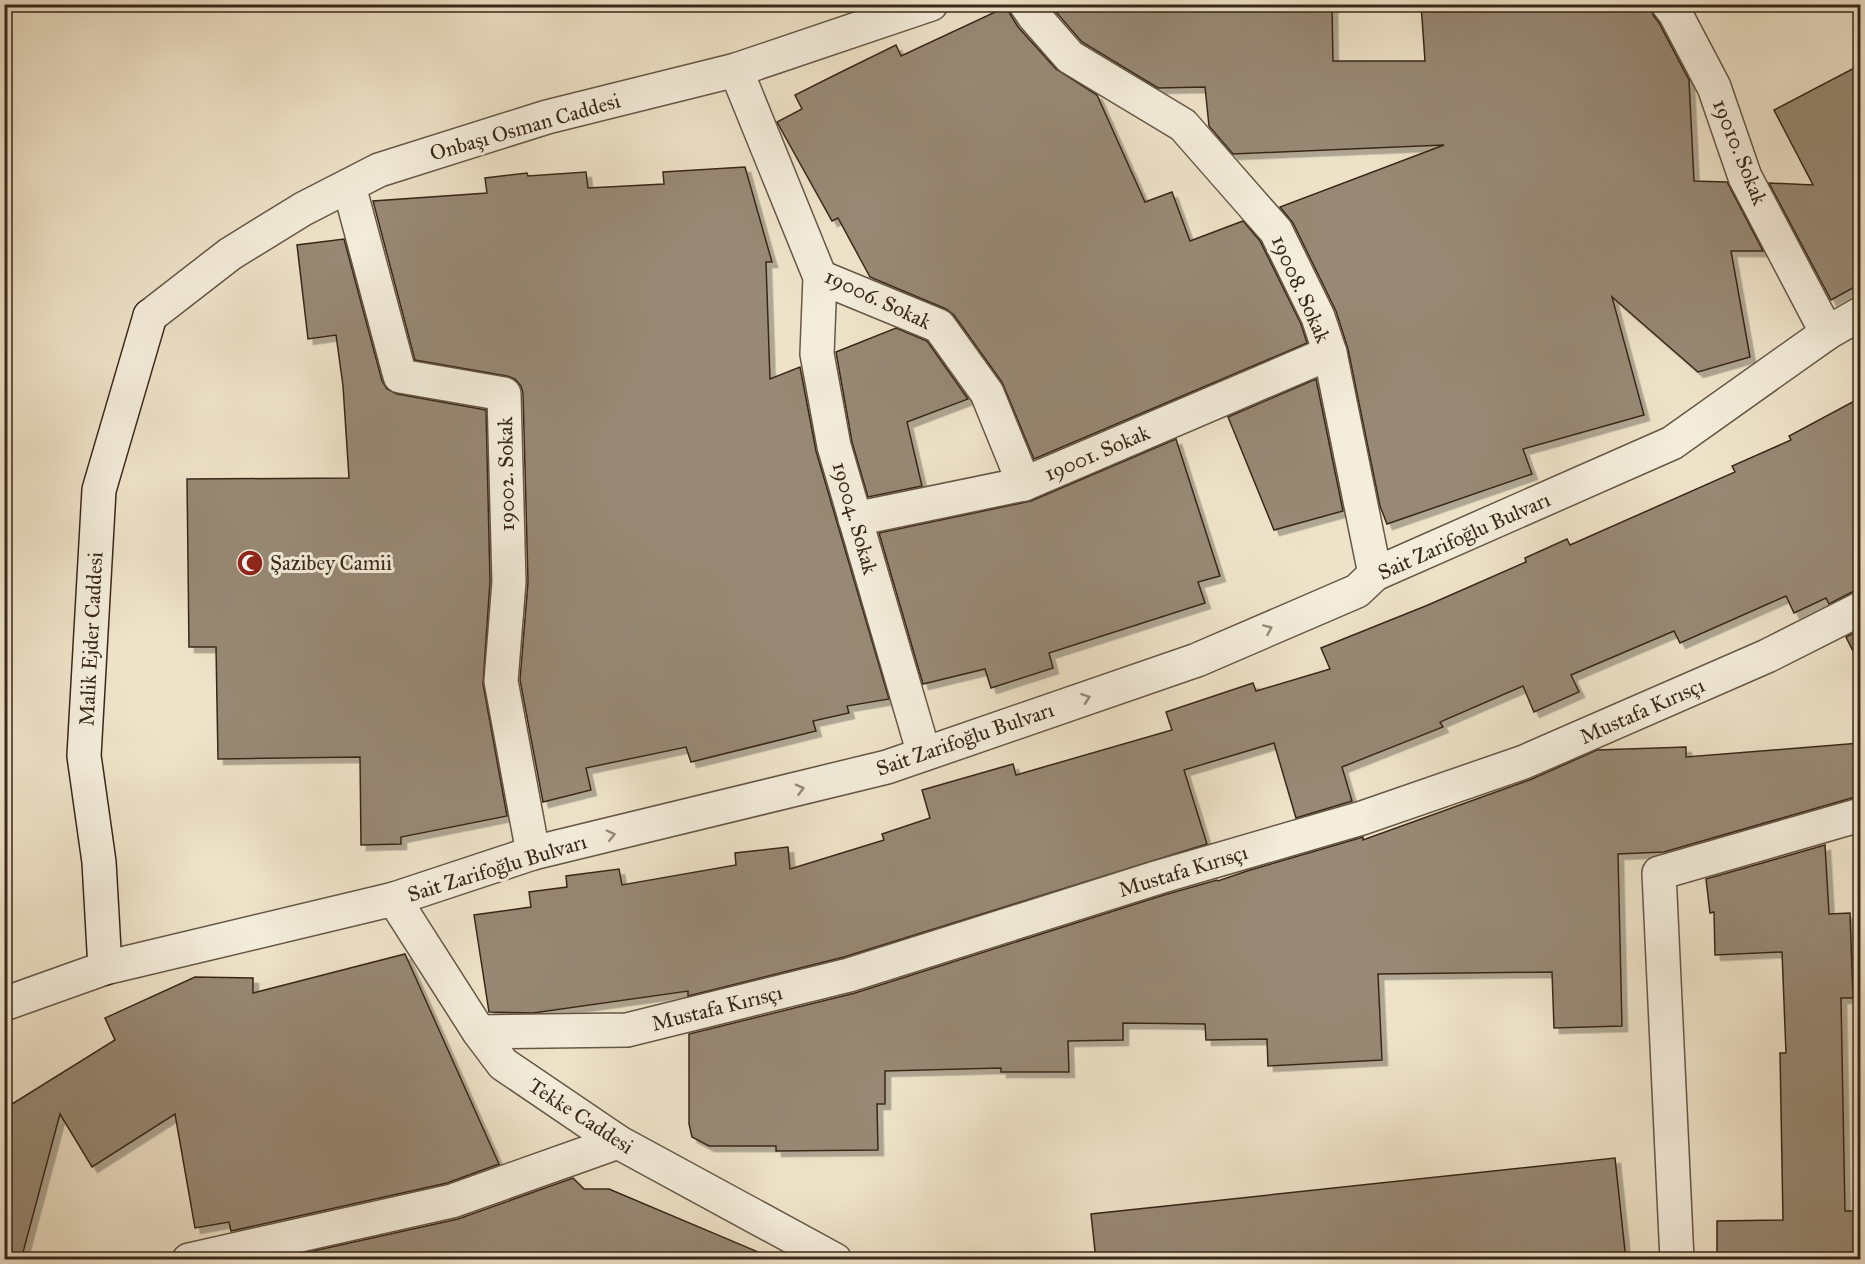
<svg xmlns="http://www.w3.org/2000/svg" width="1865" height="1264" font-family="'IM FELL Great Primer',serif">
  <defs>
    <filter id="shadow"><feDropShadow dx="5.5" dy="5.5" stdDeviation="0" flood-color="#0004"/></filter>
  </defs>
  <rect width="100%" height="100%" fill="#eee3c9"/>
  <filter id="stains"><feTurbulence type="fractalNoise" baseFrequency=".00333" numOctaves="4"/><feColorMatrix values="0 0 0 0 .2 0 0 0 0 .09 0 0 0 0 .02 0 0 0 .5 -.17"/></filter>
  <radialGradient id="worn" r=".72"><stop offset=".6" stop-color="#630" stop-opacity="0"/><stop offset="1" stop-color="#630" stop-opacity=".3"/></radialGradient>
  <g fill="#978975" stroke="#392819" stroke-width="1.5" filter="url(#shadow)">
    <path d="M1049 4H1332L1333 61H1425L1421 4H1650L1653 15 1659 23 1689 80 1694 181 1727 182 1763 251H1731L1750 357 1698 372 1612 297 1644 415 1523 449 1532 474 1387 524 1380 506 1348 349 1336 311 1293 223 1280 207 1444 145 1233 154 1209 126 1205 87 1158 88 1082 42Z"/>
    <path d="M1008 6 1010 14 1018 27 1056 69 1097 95 1145 202 1172 192 1190 241 1243 221 1260 241 1301 324 1307 343 1034 459 1002 382 954 315 946 309 870 277 838 218 832 221 777 122 802 109 795 95 841 72 896 45 901 56Z"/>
    <path d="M1860 65V284L1831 300 1769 183 1813 185 1774 110Z"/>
    <path d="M745 167 772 262H766L770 379 800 367 816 451 889 699 847 706 849 713 813 721 816 731 691 762 686 747 586 768 591 790 543 802 520 680 528 582 523 393 521 386 515 379 507 376 415 360 373 201 487 193 485 178 527 173 528 176 586 172 588 188 664 184 663 172Z"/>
    <path d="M344 239 382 381 387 389 397 394 486 410 490 581 483 684 507 816 401 837V844L361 845 360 757 218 759 216 647H189L187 479 349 478 343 386 336 335 308 339 297 245Z"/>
    <path d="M896 328 927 341 968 399 907 422 922 486 868 497 852 442 836 352Z"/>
    <path d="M1316 379 1343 511 1274 530 1228 417Z"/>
    <path d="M1860 398V590L1852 592 1829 604 1826 598 1794 613 1786 596 1680 643 1674 631 1571 675 1579 692 1534 712 1523 686 1440 722 1443 727 1342 767 1352 801 1296 818 1274 743 1184 770 1207 844 844 957 688 996V991L533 1013 489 1012 474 915 531 907 529 892 567 887 566 876 619 869 622 885 736 865 735 853 788 847 790 869 884 840 882 834 930 818 922 790 1013 764 1016 775 1172 730 1166 712 1253 683 1256 691 1330 669 1321 648 1428 605 1526 562 1525 558 1567 539 1570 545 1735 472 1732 466 1791 440 1789 436Z"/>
    <path d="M1176 439 1220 576 1198 582 1205 603 1049 653 1053 668 991 688 985 669 923 684 879 533 1031 501Z"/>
    <path d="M1860 630V665L1846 637Z"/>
    <path d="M1860 743V797H1855L1664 852 1618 854 1622 1026 1554 1028 1552 972 1378 974 1382 1060 1268 1066 1267 1039 1206 1040 1205 1024 1123 1023V1040L1068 1041 1069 1072H1001V1068L885 1071V1104H877L878 1150 776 1151V1146H709L692 1137 689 1124V1034L855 993 1164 895 1217 880 1218 881 1247 871 1363 837V840L1532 779 1597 750 1686 747V757Z"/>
    <path d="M1825 845 1829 914 1850 913 1853 998H1841L1845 1211H1858L1859 1260H1717V1221L1783 1220 1780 1053H1786L1782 952 1715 955 1714 912 1710 913 1706 879Z"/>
    <path d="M405 954 499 1164 447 1183 231 1231 229 1222 195 1228 175 1114 92 1167 60 1114 21 1260H4V1109L115 1040 105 1018 195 977 253 978V993Z"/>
    <path d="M1615 1158 1626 1260H1096L1091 1214Z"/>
    <path d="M573 1178 584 1189H609L777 1260H296L295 1255 458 1219Z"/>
  </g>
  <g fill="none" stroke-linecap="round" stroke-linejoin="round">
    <defs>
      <g id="minor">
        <path d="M1026 4 1034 16 1070 57 1183 125 1276 231 1318 317 1330 353 1375 574"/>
        <path d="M1668 4 1675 13 1714 87 1745 177 1827 333"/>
        <path d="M736 70 820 277 817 354 834 446 924 754"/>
        <path d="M349 186 400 376 504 394 509 582 501 681 533 853"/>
        <path d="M820 277 939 326 987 393 1024 484"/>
        <path d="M150 316 230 254 303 209 379 170 547 117 736 70 931 4"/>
        <path d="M855 519 1024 484 1330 353"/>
        <path d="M394 899 533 853 887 767 1197 660 1357 591 1375 574 1672 443 1827 333 1860 314"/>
        <path d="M479 1032 627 1030 849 975 1159 877 1362 818 1524 762 1767 656 1860 609"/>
        <path d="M189 1260 452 1201 618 1142"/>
        <path d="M1677 1260 1659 873 1860 815"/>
      </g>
      <path id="tertiary" d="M4 1004 105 968 394 899 479 1032 503 1064 618 1142 835 1260"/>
      <path id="secondary" d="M105 968 99 862 84 756 99 490 150 316"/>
    </defs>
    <use href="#minor" stroke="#665745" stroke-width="36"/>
    <use href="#tertiary" stroke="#665745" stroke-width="36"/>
    <use href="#secondary" stroke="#392819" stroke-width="36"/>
    <use href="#minor" stroke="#f4eddc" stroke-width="33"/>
    <use href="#tertiary" stroke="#f4eddc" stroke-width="33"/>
    <use href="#secondary" stroke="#f4eddc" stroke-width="33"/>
  </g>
  <defs><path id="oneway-chevron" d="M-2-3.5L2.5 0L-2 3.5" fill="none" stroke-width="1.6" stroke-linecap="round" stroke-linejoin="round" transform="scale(1.5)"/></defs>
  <g stroke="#968a7a">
    <use href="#oneway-chevron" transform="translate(1268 629) rotate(-24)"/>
    <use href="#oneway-chevron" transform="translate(1086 698) rotate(-19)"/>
    <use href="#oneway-chevron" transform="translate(800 789) rotate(-14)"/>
    <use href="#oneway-chevron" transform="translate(611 835) rotate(-13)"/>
  </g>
  <defs>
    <symbol id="mosque-disc" viewBox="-11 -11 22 22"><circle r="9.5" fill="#8f2418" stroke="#f4eddc"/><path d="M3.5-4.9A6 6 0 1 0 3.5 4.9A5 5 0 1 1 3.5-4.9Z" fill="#fff"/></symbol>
  </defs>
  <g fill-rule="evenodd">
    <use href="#mosque-disc" x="235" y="548" width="30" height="30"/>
  </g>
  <g text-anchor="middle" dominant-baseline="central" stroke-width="6" stroke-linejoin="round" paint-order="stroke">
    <g font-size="21" fill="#392819" stroke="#f4eddc">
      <text transform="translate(525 127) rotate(-16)">Onbaşı Osman Caddesi</text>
      <text transform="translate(1740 152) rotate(68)">19010. Sokak</text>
      <text transform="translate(1301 289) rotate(66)">19008. Sokak</text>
      <text transform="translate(878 299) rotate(25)">19006. Sokak</text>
      <text transform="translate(1097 453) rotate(-23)">19001. Sokak</text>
      <text transform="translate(506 474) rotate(-91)">19002. Sokak</text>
      <text transform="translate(855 518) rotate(74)">19004. Sokak</text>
      <text transform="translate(1464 536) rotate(-24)">Sait Zarifoğlu Bulvarı</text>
      <text transform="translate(91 639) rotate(-87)">Malik Ejder Caddesi</text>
      <text transform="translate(1642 711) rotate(-24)">Mustafa Kırısçı</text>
      <text transform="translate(965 739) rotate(-19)">Sait Zarifoğlu Bulvarı</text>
      <text transform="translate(497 868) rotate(-17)">Sait Zarifoğlu Bulvarı</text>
      <text transform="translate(1183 871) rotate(-17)">Mustafa Kırısçı</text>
      <text transform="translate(717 1008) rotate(-14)">Mustafa Kırısçı</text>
      <text transform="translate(581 1116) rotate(33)">Tekke Caddesi</text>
    </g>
    <g font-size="21" fill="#392819" stroke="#f4eddc" text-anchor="start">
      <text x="270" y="563">Şazibey Camii</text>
    </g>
  </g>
  <rect width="1865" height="1264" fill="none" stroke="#eee3c9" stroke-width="24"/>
  <rect x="6" y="6" width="1853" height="1252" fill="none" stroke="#392819" stroke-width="3"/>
  <rect x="12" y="12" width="1841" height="1240" fill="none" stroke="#392819" stroke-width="1.5"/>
  <rect width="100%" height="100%" filter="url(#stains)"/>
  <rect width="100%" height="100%" fill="url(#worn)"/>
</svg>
